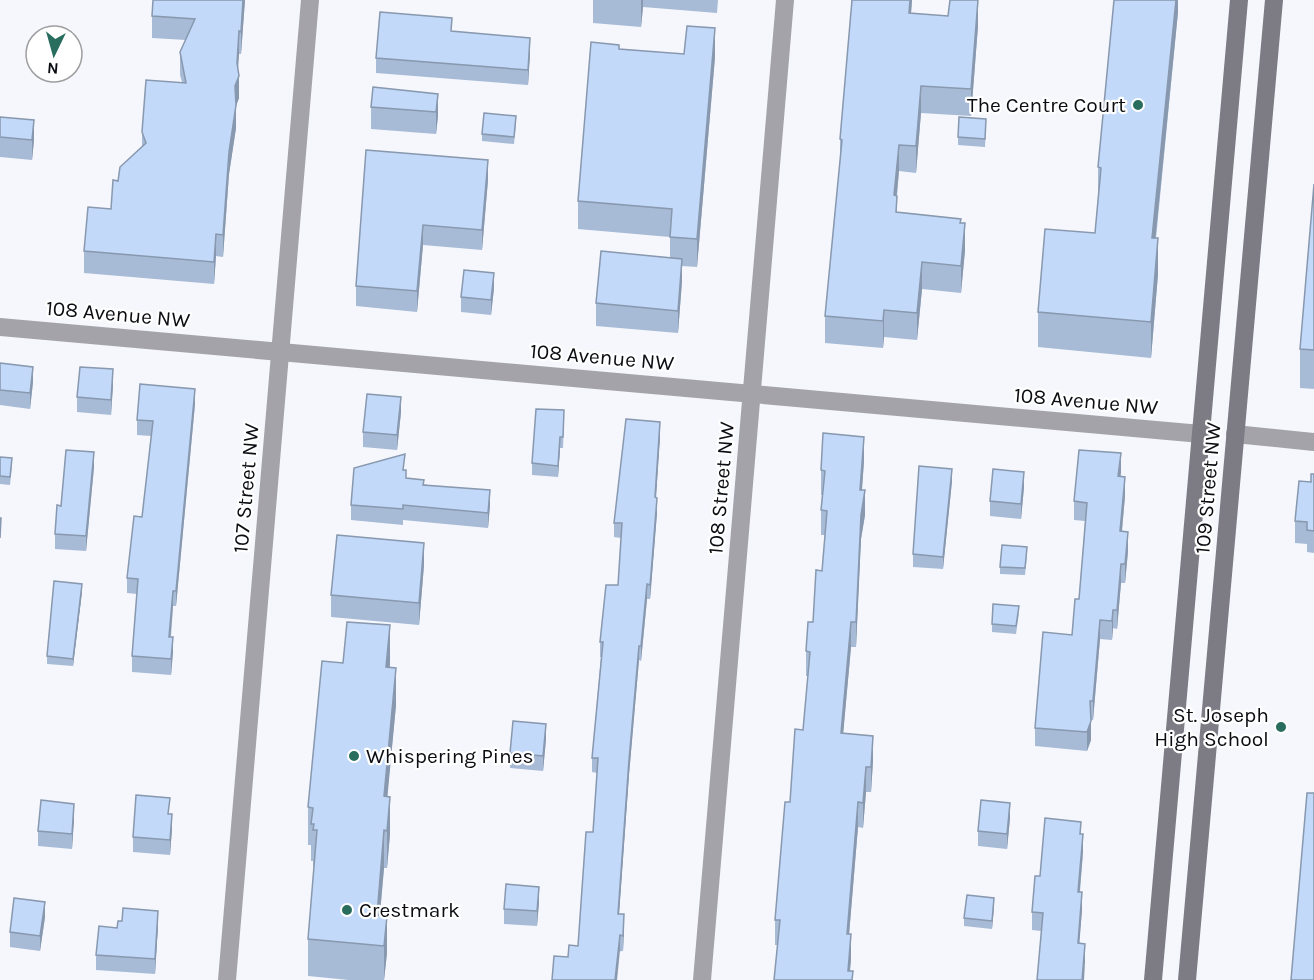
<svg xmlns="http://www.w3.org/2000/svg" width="1314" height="980" font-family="Karla,sans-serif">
  <rect width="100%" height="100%" fill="#f5f7fd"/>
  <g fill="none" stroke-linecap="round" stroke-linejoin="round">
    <g stroke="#a5a3aa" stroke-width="18">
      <path d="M0 327 1201 434"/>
      <path d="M1235 434 1314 442"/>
      <path d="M227 980 310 0"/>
      <path d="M702 980 785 0"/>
    </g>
    <g stroke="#7d7b84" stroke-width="18">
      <path d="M1153 980 1239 0"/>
      <path d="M1187 980 1274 0"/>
    </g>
  </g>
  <g fill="#a7bbd6">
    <path d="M245 0 241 54H239L238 70 239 98 236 106V128L229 174 223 257 216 256 214 284 84 273V251L111 209 118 181 142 147V132L182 82 180 75V52L186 40 152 38V16Z"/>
    <path d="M593 0H718L717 13 643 7 641 27 593 23Z"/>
    <path d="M852 0H912L911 13 978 26 971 116 921 113 916 173 899 171 897 196V212L961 223 965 250 961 293 922 289 917 340 884 337 883 348 825 343V316L840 164V139Z"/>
    <path d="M1178 0V12L1156 238 1158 274 1151 358 1038 347V312L1095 233 1098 197V167Z"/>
    <path d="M452 31 530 53 528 85 376 73V58Z"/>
    <path d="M619 49 715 57 697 267 682 266V281L678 333 596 326V303L670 257V237L578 229V201Z"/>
    <path d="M438 94V116L436 134 371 129V107Z"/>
    <path d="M0 117 34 140 32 160 0 157Z"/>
    <path d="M516 124 514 144 482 141V134Z"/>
    <path d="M986 127 985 147 958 145V137Z"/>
    <path d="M488 160V180L482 250 423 245 417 312 356 306V286Z"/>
    <path d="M1314 184V389L1300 388V349Z"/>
    <path d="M494 288 491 315 461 312V297Z"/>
    <path d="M0 363 33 382 30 409 0 405Z"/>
    <path d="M113 384 111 415 77 412V397Z"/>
    <path d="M195 404 176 606H173L171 637 173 652 171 675 132 672V656L137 594 127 593V578L142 517 151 436 137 435V420Z"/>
    <path d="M401 412 397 450 363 447V432Z"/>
    <path d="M564 422 563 448H560L558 477 532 475V463Z"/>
    <path d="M660 437 656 498 657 513 651 589 650 599H647L641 661 639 660 629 775 619 914 624 929 623 951 568 957 578 946 593 832 597 773 592 772V758L601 657H600V642L618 585 621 538 614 537V523Z"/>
    <path d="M0 457 12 466 10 485 0 484Z"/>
    <path d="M864 461 862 490 865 515 861 539 856 647H851L843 733 873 761 871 792H866L863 828 858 827 849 934 851 959 850 971 853 980 777 945H775V920L790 802 803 730 808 676H806V651L813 622 822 571 825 535H821V510L822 495H821V470Z"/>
    <path d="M94 467 86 551 55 549V534Z"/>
    <path d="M405 470 406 478 490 505 488 528 403 520V525L351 520V505Z"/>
    <path d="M1121 472 1120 477 1125 496 1122 532 1128 551 1125 583H1121L1117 629 1113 628 1112 640 1100 639 1093 720H1091V740L1087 751 1035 746V728L1072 635 1079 599 1085 521 1074 520V501Z"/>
    <path d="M1314 474V553L1307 552V544L1295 543V521Z"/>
    <path d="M952 481 943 569 913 567V554Z"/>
    <path d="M1024 487 1021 519 990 516V501Z"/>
    <path d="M1027 555 1025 575 1000 574V567Z"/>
    <path d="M424 565 419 625 331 617V595Z"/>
    <path d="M82 592 73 666 47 664V656Z"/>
    <path d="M1019 613 1016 634 992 632V624Z"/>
    <path d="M343 663H390V667L396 705 387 796 390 834 387 868H384L380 915 387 953 384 980H349L308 976V939L314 867H313V861H311V845H308V807Z"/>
    <path d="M546 739 543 771 510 768V753Z"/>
    <path d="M170 814 172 829 170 855 133 852V837Z"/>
    <path d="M1010 818 1007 849 978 846V831Z"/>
    <path d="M74 819 72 849 38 846V831Z"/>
    <path d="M1081 834 1083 852 1080 892 1082 910 1079 943 1085 962 1041 931 1032 930V912L1040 876Z"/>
    <path d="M539 902 537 926 504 924V909Z"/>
    <path d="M994 906 992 929 964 926V918Z"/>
    <path d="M45 917 40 951 10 947V932Z"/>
    <path d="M158 926 155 974 96 970V955L117 928Z"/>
  </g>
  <g fill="#8898ae">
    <path d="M243 0H245L241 54V32Z"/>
    <path d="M641 0H643V7L641 27Z"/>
    <path d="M910 0H912L909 40V13Z"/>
    <path d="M978 0V26L971 116V89Z"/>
    <path d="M1176 0H1178V12L1152 273V238Z"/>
    <path d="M715 28V57L697 267V239Z"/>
    <path d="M239 31V54L237 80 239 76V98L236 106V128L229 174 223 257V235Z"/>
    <path d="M530 38V53L528 85V70Z"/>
    <path d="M921 86V113L916 173V146Z"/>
    <path d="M438 94V116L436 134V112Z"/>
    <path d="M34 120V140L32 160V140Z"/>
    <path d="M899 145V171L894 222V195Z"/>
    <path d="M488 160V180L482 250V230Z"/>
    <path d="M965 223V250L961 293V266Z"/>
    <path d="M423 225V245L417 312V291Z"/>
    <path d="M216 234V256L214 284V262Z"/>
    <path d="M1158 238V274L1151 358V322Z"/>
    <path d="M682 259V281L678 333V311Z"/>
    <path d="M922 262V289L917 340V313Z"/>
    <path d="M494 273V288L491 315V300Z"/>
    <path d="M884 310V337L883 348V321Z"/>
    <path d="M33 367V382L30 409V393Z"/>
    <path d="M113 369V384L111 415V400Z"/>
    <path d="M195 389V404L176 606V591Z"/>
    <path d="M401 397V412L397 450V435Z"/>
    <path d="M660 422V437L655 512V497Z"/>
    <path d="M560 437V448L558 477V466Z"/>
    <path d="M864 437V461L860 514V490Z"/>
    <path d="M94 452V467L86 551V536Z"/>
    <path d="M1121 453V472L1118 495V476Z"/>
    <path d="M952 469V481L943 569V557Z"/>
    <path d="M1024 472V487L1021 519V504Z"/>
    <path d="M1125 477V496L1120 550V531Z"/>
    <path d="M490 490V505L488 528V513Z"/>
    <path d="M865 490V515L861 539 856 647V622L861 515Z"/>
    <path d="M657 498V513L650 599V585Z"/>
    <path d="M1128 532V551L1125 583V564Z"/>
    <path d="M424 543V565L419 625V603Z"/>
    <path d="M1121 564V583L1117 629V610Z"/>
    <path d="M82 584V592L73 666V659Z"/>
    <path d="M647 584V599L641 661V646Z"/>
    <path d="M173 591V606L169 652V637Z"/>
    <path d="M1113 610V628L1112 640V621Z"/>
    <path d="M1100 620V639L1093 720V701Z"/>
    <path d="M851 622V647L841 758V733Z"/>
    <path d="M390 625V663L386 705V667Z"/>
    <path d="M173 637V652L171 675V659Z"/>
    <path d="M639 646V660L629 775 618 929V914L629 760Z"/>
    <path d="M396 668V705L384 833V796Z"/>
    <path d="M1091 721V740L1087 751V732Z"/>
    <path d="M546 724V739L543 771V756Z"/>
    <path d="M873 736V761L871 792V767Z"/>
    <path d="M866 767V792L863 828V803Z"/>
    <path d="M390 797V834L387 868V831Z"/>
    <path d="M858 802V827L847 959V934Z"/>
    <path d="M1010 803V818L1007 849V834Z"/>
    <path d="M74 804V819L72 849V834Z"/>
    <path d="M172 814V829L170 855V840Z"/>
    <path d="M384 830V868L377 945V915Z"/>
    <path d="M1083 834V852L1078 910V892Z"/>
    <path d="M539 887V902L537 926V911Z"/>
    <path d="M1082 892V910L1078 961V943Z"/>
    <path d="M994 898V906L992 929V921Z"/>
    <path d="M45 902V917L40 951V936Z"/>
    <path d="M158 911V926L155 974V959Z"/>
    <path d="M624 914V929L623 951V936Z"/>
    <path d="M387 916V953L384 980V946Z"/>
    <path d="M851 934V959L849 980 848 971Z"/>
    <path d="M620 935V950L617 980H615Z"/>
    <path d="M1085 944V962L1084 980H1082Z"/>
  </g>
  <g fill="#c2d9f9" stroke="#8898ae" stroke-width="1.5">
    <path d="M153 0H243L241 32 239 31 237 63 239 76 235 86 236 105 229 152 223 235 216 234 214 262 84 251 88 207 111 209 113 180 118 181 120 167 146 143 142 132 146 80 186 83 180 52 195 19 152 16Z"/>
    <path d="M852 0H910L909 13 948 16 950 0H978L971 89 921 86 916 146 899 145 894 195 897 196 896 212 961 219 960 223H965L961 266 922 262 917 313 884 310 883 321 825 316 842 140 840 139Z"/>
    <path d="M1114 0H1176L1152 238H1158L1151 322 1038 312 1045 229 1095 233 1101 168 1098 167Z"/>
    <path d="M380 12 452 18 451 31 530 38 528 70 376 58Z"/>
    <path d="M687 26 715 28 697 239 670 237 672 209 578 201 591 42 619 45V49L684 54Z"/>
    <path d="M373 87 438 94 436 112 371 107Z"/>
    <path d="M484 113 516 116 514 137 482 134Z"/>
    <path d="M0 117 34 120 32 140 0 137Z"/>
    <path d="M959 117 986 119 985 139 958 137Z"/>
    <path d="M366 150 488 160 482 230 423 225 417 291 356 286Z"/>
    <path d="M1314 184V350L1300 349Z"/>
    <path d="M601 251 682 259 678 311 596 303Z"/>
    <path d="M464 270 494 273 491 300 461 297Z"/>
    <path d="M0 363 33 367 30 393 0 390Z"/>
    <path d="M80 367 113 369 111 400 77 397Z"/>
    <path d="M140 384 195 389 176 591H173L169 637H173L171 659 132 656 138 579 127 578 134 516 142 517 153 421 137 420Z"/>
    <path d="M367 394 401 397 397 435 363 432Z"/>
    <path d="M536 409 564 410 563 437H560L558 466 532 463Z"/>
    <path d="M626 419 660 422 655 497 657 498 651 574 650 585 647 584 641 646H639L629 760 618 914H624L623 936 620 935 615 980H552L554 956 568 957 569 945 578 946 586 832H593L598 758H592L603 642H600L606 585H618L622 523H614Z"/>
    <path d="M823 433 864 437 860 490H865L861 515 856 622H851L841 733 873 736 871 767H866L863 803 858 802 847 934H851L848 971H853L852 980H774L780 920H775L785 802H790L795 729 803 730 810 652 806 651 808 622H813L816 570 822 571 827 511 821 510 825 471 821 470Z"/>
    <path d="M66 450 94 452 86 536 55 534 57 505 61 506Z"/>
    <path d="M1079 450 1121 453 1118 476 1125 477 1120 531 1128 532 1125 564H1121L1117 610H1113L1112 621 1100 620 1093 701H1090L1091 721 1087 732 1035 728 1043 632 1072 635 1075 599H1079L1087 503 1074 501Z"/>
    <path d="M405 454 403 470H406V478L424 480 423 485 490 490 488 513 403 505V509L351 505 354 468Z"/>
    <path d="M0 457 12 458 10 477 0 476Z"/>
    <path d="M919 466 952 469 943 557 913 554Z"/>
    <path d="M993 469 1024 472 1021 504 990 501Z"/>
    <path d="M1311 474H1314V531L1307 530V522L1295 521 1299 481 1311 482Z"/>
    <path d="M0 518H1L0 538Z"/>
    <path d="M337 535 424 543 419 603 331 595Z"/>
    <path d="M1002 545 1027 547 1025 568 1000 567Z"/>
    <path d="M54 581 82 584 73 659 47 656Z"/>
    <path d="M993 604 1019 606 1016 626 992 624Z"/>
    <path d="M347 622 390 625 386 667 396 668 384 796 390 797 387 831 384 830 377 915 387 916 384 946 308 939 317 830H313L314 824H311L313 808 308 807 322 661 343 663Z"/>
    <path d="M513 721 546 724 543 756 510 753Z"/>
    <path d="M1307 793H1314V980H1291Z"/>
    <path d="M136 795 170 798 168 814H172L170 840 133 837Z"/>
    <path d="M41 800 74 804 72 834 38 831Z"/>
    <path d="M981 800 1010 803 1007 834 978 831Z"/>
    <path d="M1045 818 1081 822 1080 834H1083L1078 892H1082L1078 943 1085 944 1082 980H1037L1043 913 1032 912 1035 876H1040Z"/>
    <path d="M506 884 539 887 537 911 504 909Z"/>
    <path d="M967 895 994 898 992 921 964 918Z"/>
    <path d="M14 898 45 902 40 936 10 932Z"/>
    <path d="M123 908 158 911 155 959 96 955 99 926 117 928 118 921H122Z"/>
  </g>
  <g fill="#296d5e" stroke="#fff" stroke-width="2">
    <circle cx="1138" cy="105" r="6"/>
    <circle cx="1281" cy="727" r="6"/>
    <circle cx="354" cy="756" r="6"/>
    <circle cx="347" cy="910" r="6"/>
  </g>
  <g text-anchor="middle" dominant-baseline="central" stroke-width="4.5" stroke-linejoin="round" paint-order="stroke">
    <g font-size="21" fill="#0c0d12" stroke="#fff" text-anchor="end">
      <text x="1126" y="105">The Centre Court</text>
      <text x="1269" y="715">St. Joseph<tspan x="1269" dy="24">High School</tspan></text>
      <text x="366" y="756" text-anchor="start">Whispering Pines</text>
      <text x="359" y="910" text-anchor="start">Crestmark</text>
    </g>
    <g font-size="21" fill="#0c0d12" stroke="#fff">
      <text transform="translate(118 314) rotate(5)">108 Avenue NW</text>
      <text transform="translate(602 357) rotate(5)">108 Avenue NW</text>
      <text transform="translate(1086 401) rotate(5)">108 Avenue NW</text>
      <text transform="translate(246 488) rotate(-85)">107 Street NW</text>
      <text transform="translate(721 488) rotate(-85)">108 Street NW</text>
      <text transform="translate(1208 488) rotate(-85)">109 Street NW</text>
    </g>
  </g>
  <g transform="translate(54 54) rotate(185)"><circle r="28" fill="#ffffff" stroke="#9e9ea0" stroke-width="1.5"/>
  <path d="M0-4.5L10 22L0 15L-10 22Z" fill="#296d5e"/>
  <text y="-9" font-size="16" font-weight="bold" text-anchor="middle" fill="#0c0d12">N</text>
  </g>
</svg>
